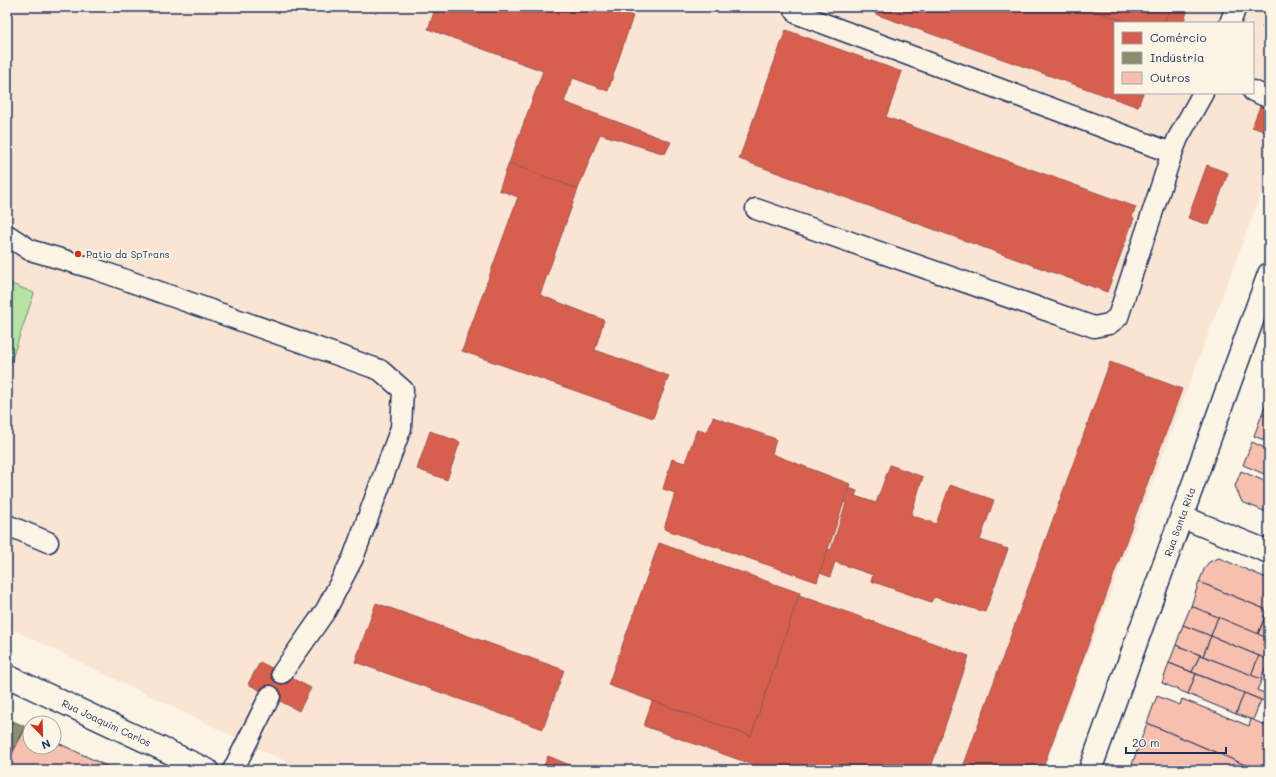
<svg xmlns="http://www.w3.org/2000/svg" width="1276" height="777" font-family="Mali,sans-serif">
  <rect width="100%" height="100%" fill="#fcf5e5"/>
  <filter id="ink" filterUnits="userSpaceOnUse"><feTurbulence type="fractalNoise" baseFrequency=".025" numOctaves="2"/><feDisplacementMap in="SourceGraphic" scale="8" xChannelSelector="R" yChannelSelector="G"/><feConvolveMatrix kernelMatrix="1 2 1 2 8 2 1 2 1" color-interpolation-filters="sRGB"/></filter>
  <g filter="url(#ink)">
    <path fill="#fae5d4" fill-rule="evenodd" d="M7 7H1269V173L1044 770H303L7 627ZM1115 23H1253V93H1115Z"/>
    <path fill="#b6e3a1" stroke="#688980" d="M7 282 34 293 7 374Z"/>
    <g fill="#d6604d" stroke="#9e5152">
      <path d="M421 7H584L595 11 596 7H608L633 16 608 91 573 78 564 102 671 142 665 154 600 134 578 189 509 163 543 71 428 29 434 12Z"/>
      <path d="M877 7H1085L1130 23H1115V93H1143L1138 107 875 14Z"/>
      <path d="M1085 7H1170L1164 23H1130Z"/>
      <path d="M1170 7H1189L1183 23H1164Z"/>
      <path d="M1269 9V31L1262 28Z"/>
      <path d="M786 30 902 72 886 117 1136 207 1132 217 1134 218 1107 292 739 159Z"/>
      <path d="M1269 83V133L1252 127Z"/>
      <path d="M509 163 578 189 540 295 604 320 595 350 669 376 653 418 462 351 518 197 499 190Z"/>
      <path d="M1207 165 1228 173 1209 225 1188 218Z"/>
      <path d="M1110 362 1182 389 1042 770H962Z"/>
      <path d="M713 417 776 439 772 454 850 484 817 582 664 529 675 493 663 489 672 459 685 463 697 429 707 432Z"/>
      <path d="M430 431 460 442 447 480 417 469Z"/>
      <path d="M890 465 923 477 911 515 936 524 950 485 994 500 980 540 1008 549 985 612 934 597 931 602 871 581 873 575 835 562 830 577 820 573 828 549 831 550 846 503 844 502 849 488 857 491 855 496 876 503Z"/>
      <path d="M659 543 800 593 751 736 608 685Z"/>
      <path d="M799 595 969 656 930 770H768L644 726 652 701 751 736Z"/>
      <path d="M376 603 564 670 543 729 355 662Z"/>
      <path d="M260 662 311 688 299 711 248 684Z"/>
      <path d="M548 756 582 770H542Z"/>
    </g>
    <path fill="#8c8c6e" stroke="#6a7069" d="M7 718 26 727 7 763Z"/>
    <g fill="#f7bfad" stroke="#1b2f5e">
      <path d="M1269 395V417L1262 414Z"/>
      <path d="M1262 414 1269 417V442L1254 436Z"/>
      <path d="M1252 442 1269 450V476L1243 465Z"/>
      <path d="M1241 471 1269 483V513L1242 502 1235 486Z"/>
      <path d="M1219 558 1269 579V606L1267 610 1199 582 1205 567 1209 562Z"/>
      <path d="M1199 582 1267 610 1258 634 1191 606Z"/>
      <path d="M1191 606 1218 617 1211 636 1183 625Z"/>
      <path d="M1269 606V622L1264 620Z"/>
      <path d="M1218 617 1266 637 1263 645 1269 648V660L1211 636Z"/>
      <path d="M1264 620 1269 622V639L1258 634Z"/>
      <path d="M1183 625 1211 636 1203 656 1176 645Z"/>
      <path d="M1211 636 1259 656 1251 675 1203 656Z"/>
      <path d="M1176 645 1200 655 1192 672 1169 663Z"/>
      <path d="M1200 655 1262 679 1257 690 1269 695V703L1192 672Z"/>
      <path d="M1259 656 1269 660V670L1265 668 1261 679 1251 675Z"/>
      <path d="M1169 663 1196 674 1188 694 1162 683Z"/>
      <path d="M1196 674 1244 693 1236 714 1188 694Z"/>
      <path d="M1244 693 1261 700 1253 720 1236 714Z"/>
      <path d="M1157 696 1180 705 1182 699 1249 726 1251 719 1269 727V770H1257L1147 723Z"/>
      <path d="M1147 723 1257 770H1130Z"/>
      <path d="M26 727 30 729V747H54V741L115 770H7V763Z"/>
    </g>
    <g fill="none" stroke-linecap="round" stroke-linejoin="round">
      <defs>
        <g id="lane">
          <path d="M793 7 798 14 1172 153 1178 138 1203 93"/>
          <path d="M1230 23 1236 7"/>
          <path d="M1253 91 1265 96"/>
          <path d="M756 209 1094 327 1109 324 1118 317 1172 153"/>
          <path d="M7 235 30 250 95 269 380 370 403 390 401 428 353 558 326 610 282 673"/>
          <path d="M7 525 48 542"/>
          <path d="M233 770 270 696"/>
        </g>
        <path id="street" d="M1182 517 1269 552"/>
        <g id="secondary">
          <path id="s1" d="M7 676 207 770"/>
          <path id="s2" d="M1090 770 1269 274"/>
        </g>
      </defs>
      <use href="#lane" stroke="#1b2f5e" stroke-width="23"/>
      <use href="#street" stroke="#1b2f5e" stroke-width="25"/>
      <use href="#secondary" stroke="#1b2f5e" stroke-width="25"/>
      <use href="#lane" stroke="#fcf5e5" stroke-width="20"/>
      <use href="#street" stroke="#fcf5e5" stroke-width="22"/>
      <use href="#secondary" stroke="#fcf5e5" stroke-width="22"/>
    </g>
  </g>
  <circle fill="#c8321e" stroke="#fcf5e5" stroke-width="1.5" cx="78" cy="254" r="4"/>
  <g text-anchor="middle" dominant-baseline="central" stroke-width="4" stroke-linejoin="round" paint-order="stroke">
    <g font-size="10" fill="#1b2f5e" stroke="#fcf5e5" text-anchor="start">
      <text x="86" y="254">Patio da SpTrans</text>
    </g>
    <g font-size="10" fill="#1b2f5e" stroke="#fcf5e5">
      <text stroke="none"><textPath href="#s2" startOffset="264">Rua Santa Rita</textPath></text>
      <text stroke="none"><textPath href="#s1" startOffset="110">Rua Joaquim Carlos</textPath></text>
    </g>
  </g>
  <rect width="1276" height="777" fill="none" stroke="#fcf5e5" stroke-width="24"/>
  <rect x="12" y="12" width="1252" height="753" fill="none" stroke="#1b2f5e" stroke-width="1.5" filter="url(#ink)"/>
  <rect x="1114" y="22" width="140" height="72" fill="#fcf5e5" stroke="#a2a6af"/>
  <rect x="1122" y="32" width="20" height="12" fill="#d6604d" stroke="#a2a6af"/>
  <text x="1150" y="42" font-size="12" fill="#1b2f5e">Comércio</text>
  <rect x="1122" y="52" width="20" height="12" fill="#8c8c6e" stroke="#a2a6af"/>
  <text x="1150" y="62" font-size="12" fill="#1b2f5e">Indústria</text>
  <rect x="1122" y="72" width="20" height="12" fill="#f7bfad" stroke="#a2a6af"/>
  <text x="1150" y="82" font-size="12" fill="#1b2f5e">Outros</text>
  <g transform="translate(42 735) rotate(157)"><circle r="19" fill="#fcf5e5" stroke="#a2a6af"/>
  <path d="M0-3L7 15L0 10L-7 15Z" fill="#c8321e"/>
  <text y="-6" font-size="11" font-weight="bold" text-anchor="middle" fill="#1b2f5e">N</text>
  </g>
  <path d="M1126 747v6h100v-6" fill="none" stroke="#1b2f5e" stroke-width="2"/>
  <text x="1132" y="747" font-size="12" fill="#1b2f5e" stroke="#fcf5e5" stroke-width="3" paint-order="stroke">20 m</text>
</svg>
